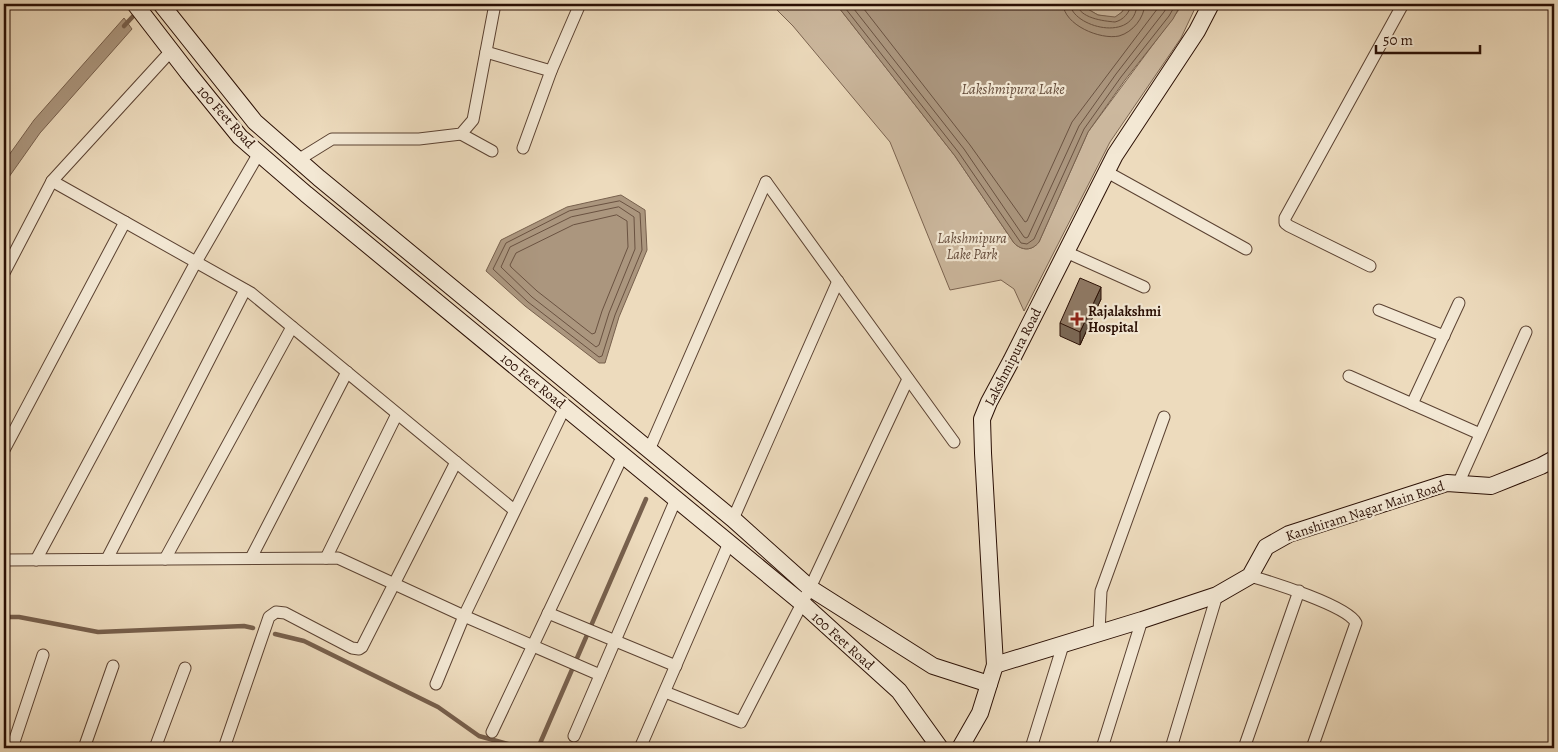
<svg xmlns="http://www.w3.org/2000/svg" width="1558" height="752" font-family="Alegreya,serif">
  <rect width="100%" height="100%" fill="#eddbbd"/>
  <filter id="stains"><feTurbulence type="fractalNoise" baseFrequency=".004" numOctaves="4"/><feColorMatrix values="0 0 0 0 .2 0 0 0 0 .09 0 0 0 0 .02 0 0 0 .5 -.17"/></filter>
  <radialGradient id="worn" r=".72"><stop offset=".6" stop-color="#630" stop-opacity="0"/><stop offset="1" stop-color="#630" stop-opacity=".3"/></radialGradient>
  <g fill="#ccb89e" stroke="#7b6451">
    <path d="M771 4H836L955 156 1014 243C1022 251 1032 251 1039 242L1088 132 1178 11 1181 4H1197L1181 38 1110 142 1024 311 1014 289 1001 280 950 290 890 142 793 26Z"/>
    <path d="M1079 4H1127L1122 12 1115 18 1098 15Z"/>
  </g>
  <g fill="#ab967e" stroke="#77604d">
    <path d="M836 4H1079L1098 15 1115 17 1122 12 1127 4H1181L1173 19 1125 80 1088 132 1039 242C1032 251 1022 251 1014 243L955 156Z"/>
    <path d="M124 18 132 29 40 133 4 184V162L34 120Z"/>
    <path d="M621 195 645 210 647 250 619 317 605 363H599L525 306 486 271 501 240 567 207Z"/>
  </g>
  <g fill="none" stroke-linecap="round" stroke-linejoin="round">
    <g stroke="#6a5241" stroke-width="1">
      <path d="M842 4 959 153 1019 240 1021 243 1027 244 1034 239 1084 129 1121 77 1169 16 1176 4"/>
      <path d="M850 4 964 149 1024 237 1026 238 1028 237 1079 126 1116 74 1164 12 1169 4"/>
      <path d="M860 4 970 145 1025 222 1027 221 1072 122 1161 4"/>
      <path d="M1063 4C1064 25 1100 40 1119 36 1133 32 1144 18 1145 4"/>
      <path d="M1070 4C1072 27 1135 44 1137 4"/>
      <path d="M1077 4C1079 18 1103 21 1115 22 1123 20 1130 13 1131 4"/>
      <path d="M620 201 640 213 642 250 615 315 602 356 599 357 528 302 493 269 506 243 569 211Z"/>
      <path d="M619 207 634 217 635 249 609 313 599 345 596 347 532 297 501 267 510 247 571 217Z"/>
      <path d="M617 215 627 221 628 247 602 311 595 333 592 334 537 291 511 267 510 265 516 253 573 225Z"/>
    </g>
    <g stroke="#77604d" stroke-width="4.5">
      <path d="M124 26 137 12"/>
      <path d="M4 617H19L98 632 244 626 253 628"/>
      <path d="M275 634 304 641 438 707 479 736 522 748"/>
      <path d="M538 748 646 499"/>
    </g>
    <defs>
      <g id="street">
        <path d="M486 52 551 71"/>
        <path d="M461 134 492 151"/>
        <path d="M523 148 551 71 580 4"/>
        <path d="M298 160 332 139H419L461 134 473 120 495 4"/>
        <path d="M1107 172 1246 249"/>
        <path d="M52 181 251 293 514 510"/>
        <path d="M766 182 954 442"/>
        <path d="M1066 252 1144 287"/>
        <path d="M1370 266 1289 226 1285 223V218L1403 4"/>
        <path d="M4 273 52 181 171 51"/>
        <path d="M1379 310 1444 336"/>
        <path d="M1349 376 1480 434"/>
        <path d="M1412 404 1459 303"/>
        <path d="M4 450 125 222"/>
        <path d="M649 450 766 182"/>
        <path d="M1458 484 1526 332"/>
        <path d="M733 519 838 281"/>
        <path d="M251 558 347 372"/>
        <path d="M326 558 397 414"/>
        <path d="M107 559 245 290"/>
        <path d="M165 559 292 327"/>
        <path d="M4 560 338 558 464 616 600 675"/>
        <path d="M36 560 196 262 259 153"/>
        <path d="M1250 576C1271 582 1348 606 1356 623L1312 748"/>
        <path d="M548 613 676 666"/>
        <path d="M1099 632 1101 591 1164 417"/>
        <path d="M436 684 464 616 565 407"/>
        <path d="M665 692 741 722 810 588 908 379"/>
        <path d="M492 732 623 455"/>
        <path d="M574 736 676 499"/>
        <path d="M12 748 43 655"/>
        <path d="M84 748 113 666"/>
        <path d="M155 748 185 668"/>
        <path d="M224 748 269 617 276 612 285 613 352 648 359 649 362 647 456 462"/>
        <path d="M640 748 729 543"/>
        <path d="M1031 748 1063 645"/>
        <path d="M1102 748 1142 620"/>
        <path d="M1171 748 1217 595"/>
        <path d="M1244 748 1299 591"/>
      </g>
      <g id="secondary">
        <path d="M135 4 189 74 240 137 306 194 802 603 899 691 940 748"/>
        <path d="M161 4 255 122 319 178 733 519 810 588 933 666 989 684"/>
        <path d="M995 665 1142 620 1217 595 1250 576 1266 547 1289 534 1447 483 1491 486 1541 466 1554 459"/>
        <path d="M960 748 980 713 995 665 983 453 982 419 989 402 1011 361 1115 155 1197 31 1211 4"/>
      </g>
    </defs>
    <use href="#street" stroke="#5b4232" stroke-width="13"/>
    <use href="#secondary" stroke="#2a0f04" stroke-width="18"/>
    <use href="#street" stroke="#f3e8d4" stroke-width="11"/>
    <use href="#secondary" stroke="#f3e8d4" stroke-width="16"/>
  </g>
  <path fill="#7b6856" stroke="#2a0f04" d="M1101 299 1080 345 1060 336V323Z"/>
  <path fill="#645546" stroke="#2a0f04" d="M1101 287V299L1080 345V332Z"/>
  <path fill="#8f7964" stroke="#2a0f04" d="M1080 278 1101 287 1080 332 1060 323Z"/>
  <path fill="#8f2418" stroke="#f3e8d4" stroke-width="2" d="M1074.5 311.5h5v5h5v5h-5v5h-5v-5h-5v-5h5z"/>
  <g text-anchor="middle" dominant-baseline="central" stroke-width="4.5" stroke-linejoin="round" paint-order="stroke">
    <g font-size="14" fill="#2a0f04" stroke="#f3e8d4">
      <text transform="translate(226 117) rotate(48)">100 Feet Road</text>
      <text transform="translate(1013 357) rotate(-63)">Lakshmipura Road</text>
      <text transform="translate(533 381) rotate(39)">100 Feet Road</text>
      <text transform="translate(1365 511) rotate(-18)">Kanshiram Nagar Main Road</text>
      <text transform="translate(843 641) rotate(42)">100 Feet Road</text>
    </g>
    <g font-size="14" font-style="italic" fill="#634a3a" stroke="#f3e8d4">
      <text x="972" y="238">Lakshmipura<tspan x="972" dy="16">Lake Park</tspan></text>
    </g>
    <g font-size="14" font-weight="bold" fill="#2a0f04" stroke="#f3e8d4" text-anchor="start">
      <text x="1088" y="311">Rajalakshmi<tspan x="1088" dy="16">Hospital</tspan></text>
    </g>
    <g font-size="15" font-style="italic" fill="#644c3b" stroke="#f3e8d4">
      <text x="1013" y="89">Lakshmipura Lake</text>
    </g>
  </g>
  <rect width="1558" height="752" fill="none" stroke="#eddbbd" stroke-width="20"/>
  <rect x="5" y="5" width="1548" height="742" fill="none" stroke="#2a0f04" stroke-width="2.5"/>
  <rect x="10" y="10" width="1538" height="732" fill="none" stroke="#2a0f04"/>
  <path d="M1376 45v8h104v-8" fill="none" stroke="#2a0f04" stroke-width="2.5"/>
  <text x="1383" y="45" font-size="15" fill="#2a0f04" stroke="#f3e8d4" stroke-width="4" paint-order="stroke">50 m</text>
  <rect width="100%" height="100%" filter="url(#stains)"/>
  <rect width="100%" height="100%" fill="url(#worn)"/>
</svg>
